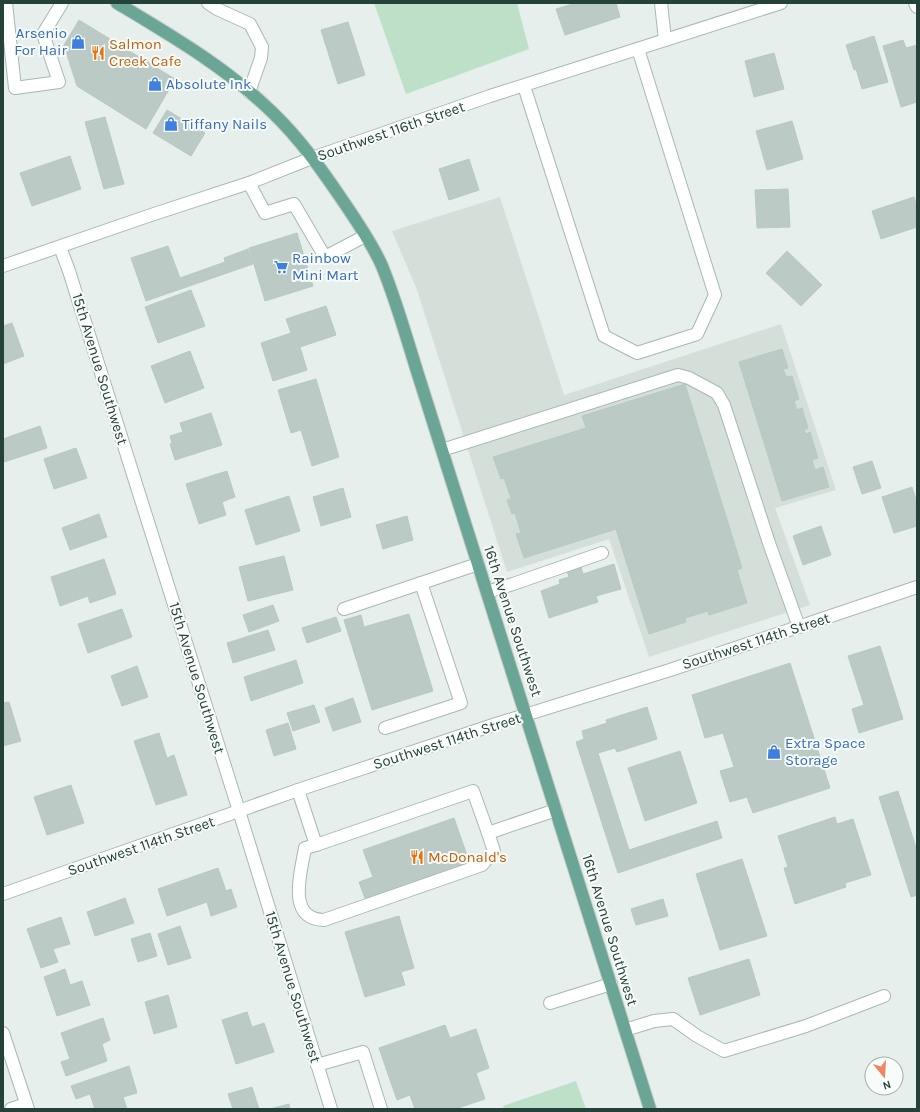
<svg xmlns="http://www.w3.org/2000/svg" width="920" height="1112" font-family="Karla,sans-serif">
  <rect width="100%" height="100%" fill="#e6efeb"/>
  <path fill="#d4dfda" d="M500 197 564 395 781 324 836 490 775 508 810 605 649 657 609 539 507 572 417 290 392 231Z"/>
  <g fill="#bfe0c8">
    <path d="M374 3H517L529 49 406 94Z"/>
    <path d="M576 1081 586 1109H504L503 1106Z"/>
  </g>
  <g fill="#bbcac4" stroke="#b8c9c2">
    <path d="M576 3H616L620 17 565 35 556 9Z"/>
    <path d="M79 20 175 79 146 129 77 86 64 45Z"/>
    <path d="M348 22 365 75 338 84 321 30Z"/>
    <path d="M874 36 888 82 862 89 856 69 854 70 846 45Z"/>
    <path d="M903 40 906 48 917 45V102L901 107 883 46Z"/>
    <path d="M774 53 784 89 754 97 745 61Z"/>
    <path d="M167 110 205 133 191 156 153 133Z"/>
    <path d="M105 117 124 184 104 189 85 122Z"/>
    <path d="M792 121 803 159 767 170 756 131Z"/>
    <path d="M70 156 81 189 32 206 20 173Z"/>
    <path d="M469 159 479 190 449 200 439 169Z"/>
    <path d="M788 189 790 227 757 228 755 190Z"/>
    <path d="M914 197 917 207V227L881 239 872 211Z"/>
    <path d="M297 233 313 286 265 301 249 248Z"/>
    <path d="M168 246 180 278 225 262 224 258 248 249 253 264 146 301 131 258Z"/>
    <path d="M787 251 822 285 801 306 766 273Z"/>
    <path d="M191 290 205 326 158 343 145 307Z"/>
    <path d="M326 306 336 335 300 347 307 370 273 381 261 343 291 333 286 319Z"/>
    <path d="M12 323 24 356 3 364V326Z"/>
    <path d="M782 349 788 368 783 369 786 377 792 376 799 399 794 401 797 410 802 408 808 428 804 430 806 434 810 432 818 458 812 460 815 470 823 467 829 487 782 501 739 362Z"/>
    <path d="M190 351 204 388 165 403 151 366Z"/>
    <path d="M316 379 339 457 312 466 301 430 291 433 278 390Z"/>
    <path d="M685 384 742 568 737 570 747 603 709 615 708 611 685 618 686 622 649 634 616 529 524 558 516 534 521 533 515 513 512 514 507 500 511 498 504 478 501 479 493 457 586 428 582 416Z"/>
    <path d="M211 413 222 445 175 460 170 444 172 443 170 436 183 432 180 423Z"/>
    <path d="M40 426 47 448 4 462 3 459V439Z"/>
    <path d="M76 448 87 478 54 489 44 459Z"/>
    <path d="M872 461 881 488 862 494 853 467Z"/>
    <path d="M227 471 235 497 222 502 226 515 199 524 186 484Z"/>
    <path d="M912 487 917 503V526L894 533 882 497Z"/>
    <path d="M343 488 351 517 321 526 313 497Z"/>
    <path d="M289 496 300 531 256 545 245 510Z"/>
    <path d="M99 514 107 537 70 550 62 528Z"/>
    <path d="M407 516 413 540 383 549 376 525Z"/>
    <path d="M821 526 831 555 803 565 793 536Z"/>
    <path d="M284 556 293 590 248 601 239 567Z"/>
    <path d="M104 559 116 594 90 603 88 596 60 606 51 577Z"/>
    <path d="M614 564 621 589 596 596 598 602 549 618 541 591 560 584 559 580 569 577 567 571 581 567 583 574Z"/>
    <path d="M273 605 279 621 249 632 243 615Z"/>
    <path d="M122 609 132 637 88 653 78 624Z"/>
    <path d="M409 614 433 691 372 710 344 620 361 615 364 627Z"/>
    <path d="M336 617 341 631 307 643 302 628Z"/>
    <path d="M268 630 275 650 233 663 227 643Z"/>
    <path d="M880 646 903 719 859 733 852 709 864 705 848 656Z"/>
    <path d="M296 660 303 683 251 701 244 677Z"/>
    <path d="M790 663 830 788 753 813 747 797 730 802 720 771 734 767 723 733 705 738 692 695Z"/>
    <path d="M137 666 148 697 122 706 111 676Z"/>
    <path d="M353 698 361 722 333 731 325 708Z"/>
    <path d="M9 702 21 741 3 746V703Z"/>
    <path d="M314 705 320 722 293 731 287 713Z"/>
    <path d="M647 707 657 739 617 752 615 748 598 753 629 850 717 821 722 838 618 873 576 742 584 739 582 731 607 723 606 720Z"/>
    <path d="M288 723 296 749 274 756 266 730Z"/>
    <path d="M159 733 167 758 174 755 187 795 156 805 134 741Z"/>
    <path d="M680 751 697 803 645 821 628 768Z"/>
    <path d="M71 785 84 823 47 835 34 797Z"/>
    <path d="M898 791 917 851V895L911 897 879 797Z"/>
    <path d="M835 817 837 824 853 819 871 875 845 883 846 887 795 904 784 868 788 867 778 836Z"/>
    <path d="M454 818 470 864 366 901 359 882 373 877 363 850Z"/>
    <path d="M742 859 767 936 720 950 696 874Z"/>
    <path d="M218 868 226 891 231 889 237 907 211 916 207 902 167 916 158 889Z"/>
    <path d="M125 898 134 923 95 936 87 912Z"/>
    <path d="M663 899 668 916 636 925 631 909Z"/>
    <path d="M399 916 414 968 401 972 405 985 365 997 345 932Z"/>
    <path d="M61 917 70 944 53 949 58 962 41 968 27 929Z"/>
    <path d="M180 926 191 958 168 965 158 934Z"/>
    <path d="M150 933 157 956 138 962 131 939Z"/>
    <path d="M749 959 760 995 700 1015 688 978Z"/>
    <path d="M65 969 70 985 82 981 90 1005 57 1016 44 977Z"/>
    <path d="M168 995 177 1027 154 1034 145 1002Z"/>
    <path d="M247 1012 252 1027 264 1023 274 1052 236 1064 222 1020Z"/>
    <path d="M103 1018 110 1040 102 1044 107 1061 66 1076 61 1062 70 1059 61 1033Z"/>
    <path d="M445 1025 450 1038 476 1029 489 1068 476 1073 485 1099 455 1109H415L410 1095 397 1100 379 1048Z"/>
    <path d="M129 1066 137 1093 123 1097 127 1109H95L90 1094 76 1099 71 1086Z"/>
    <path d="M252 1087 259 1109H233L228 1094Z"/>
    <path d="M289 1104 290 1109H270Z"/>
  </g>
  <g fill="none" stroke-linecap="round" stroke-linejoin="round">
    <defs>
      <g id="minor">
        <path d="M6 3 15 88 59 82 43 34 62 3"/>
        <path d="M208 3 217 9 250 24 262 47 261 58 249 92"/>
        <path d="M661 3 665 40"/>
        <path d="M915 3 917 7"/>
        <path d="M524 86 604 336 637 353 697 334 715 295 638 49"/>
        <path d="M249 183 265 213 294 204 325 257 365 236"/>
        <path d="M60 247 69 271 239 811 331 1109"/>
        <path d="M3 266 151 215 249 183 312 158 490 96 781 3"/>
        <path d="M442 450 678 375 689 378 717 393 724 405 769 543 799 627"/>
        <path d="M487 592 513 584 602 553"/>
        <path d="M344 609 478 564"/>
        <path d="M385 728 461 703 421 583"/>
        <path d="M298 790 316 845 473 791 488 833 556 810"/>
        <path d="M316 845 305 848C301 872 286 919 324 920L482 865 494 851 488 833"/>
        <path d="M3 894 298 790 496 724 670 670 917 587"/>
        <path d="M550 1003 611 984"/>
        <path d="M625 1030 654 1021 673 1019 697 1036 724 1051 806 1026 884 996"/>
        <path d="M3 1033 28 1109"/>
        <path d="M317 1065 363 1052 381 1109"/>
        <path d="M11 1109 26 1104"/>
      </g>
      <path id="major" d="M117 3C172 36 227 68 273 113 300 139 322 170 343 201 356 220 373 245 382 266 398 305 409 347 422 387L650 1109"/>
    </defs>
    <use href="#minor" stroke="#a8b8b2" stroke-width="14"/>
    <use href="#major" stroke="#c2cac8" stroke-width="14"/>
    <use href="#minor" stroke="#fff" stroke-width="12"/>
    <use href="#major" stroke="#6aa596" stroke-width="12"/>
  </g>
  <defs>
    <symbol id="shop-bare" viewBox="-9 -9 18 18"><path d="M-5-2.5h2.3a2.7 3.5 0 0 1 5.4 0H5L5.5 6h-11ZM-1.5-2.5h3a1.5 2.3 0 0 0-3 0Z" fill="#3f7fe0" stroke="#f7fbf9" stroke-width="2.5" paint-order="stroke"/></symbol>
    <symbol id="restaurant-bare" viewBox="-9 -9 18 18"><path d="M-5-6h1v4h1v-4h1v4h1v-4h1v5L-1.5 .5V6h-2V.5L-5-1ZM5-6V6H3V1.5H1.5Q1.5-4 5-6Z" fill="#e8710a" stroke="#f7fbf9" stroke-width="2.5" paint-order="stroke"/></symbol>
    <symbol id="supermarket-bare" viewBox="-9 -9 18 18"><path d="M-6-5.5h2.5l.6 2H6L4.5 2H-2.5L-4.4-4H-6ZM-1.5 3.2a1.3 1.3 0 1 0 .1 0ZM3 3.2a1.3 1.3 0 1 0 .1 0Z" fill="#3f7fe0" stroke="#f7fbf9" stroke-width="2.5" paint-order="stroke"/></symbol>
  </defs>
  <g fill-rule="evenodd">
    <use href="#shop-bare" x="68" y="32" width="20" height="20"/>
    <use href="#restaurant-bare" x="88" y="43" width="20" height="20"/>
    <use href="#shop-bare" x="145" y="74" width="20" height="20"/>
    <use href="#shop-bare" x="161" y="114" width="20" height="20"/>
    <use href="#supermarket-bare" x="271" y="257" width="20" height="20"/>
    <use href="#shop-bare" x="764" y="742" width="20" height="20"/>
    <use href="#restaurant-bare" x="407" y="847" width="20" height="20"/>
  </g>
  <g text-anchor="middle" dominant-baseline="central" stroke-width="4" stroke-linejoin="round" paint-order="stroke">
    <g font-size="15" fill="#366cbe" stroke="#f7fbf9" text-anchor="start">
      <text x="67" y="33" text-anchor="end">Arsenio<tspan x="67" dy="17">For Hair</tspan></text>
      <text x="166" y="84">Absolute Ink</text>
      <text x="182" y="124">Tiffany Nails</text>
      <text x="292" y="258">Rainbow<tspan x="292" dy="17">Mini Mart</tspan></text>
      <text x="785" y="743">Extra Space<tspan x="785" dy="17">Storage</tspan></text>
    </g>
    <g font-size="15" fill="#c56008" stroke="#f7fbf9" text-anchor="start">
      <text x="109" y="44">Salmon<tspan x="109" dy="17">Creek Cafe</tspan></text>
      <text x="428" y="857">McDonald's</text>
    </g>
    <g font-size="15" fill="#24423a" stroke="#f7fbf9">
      <text transform="translate(391 131) rotate(-19)">Southwest 116th Street</text>
      <text transform="translate(100 369) rotate(73)">15th Avenue Southwest</text>
      <text transform="translate(513 621) rotate(72)">16th Avenue Southwest</text>
      <text transform="translate(756 641) rotate(-18)">Southwest 114th Street</text>
      <text transform="translate(197 678) rotate(73)">15th Avenue Southwest</text>
      <text transform="translate(447 741) rotate(-18)">Southwest 114th Street</text>
      <text transform="translate(141 846) rotate(-19)">Southwest 114th Street</text>
      <text transform="translate(610 930) rotate(73)">16th Avenue Southwest</text>
      <text transform="translate(293 987) rotate(73)">15th Avenue Southwest</text>
    </g>
  </g>
  <rect width="920" height="1112" fill="none" stroke="#24423a" stroke-width="8"/>
  <g transform="translate(884 1076) rotate(162)"><circle r="19" fill="#f7fbf9" stroke="#a3b1ad"/>
  <path d="M0-3L7 15L0 10L-7 15Z" fill="#f4845f"/>
  <text y="-6" font-size="11" font-weight="bold" text-anchor="middle" fill="#24423a">N</text>
  </g>
</svg>
